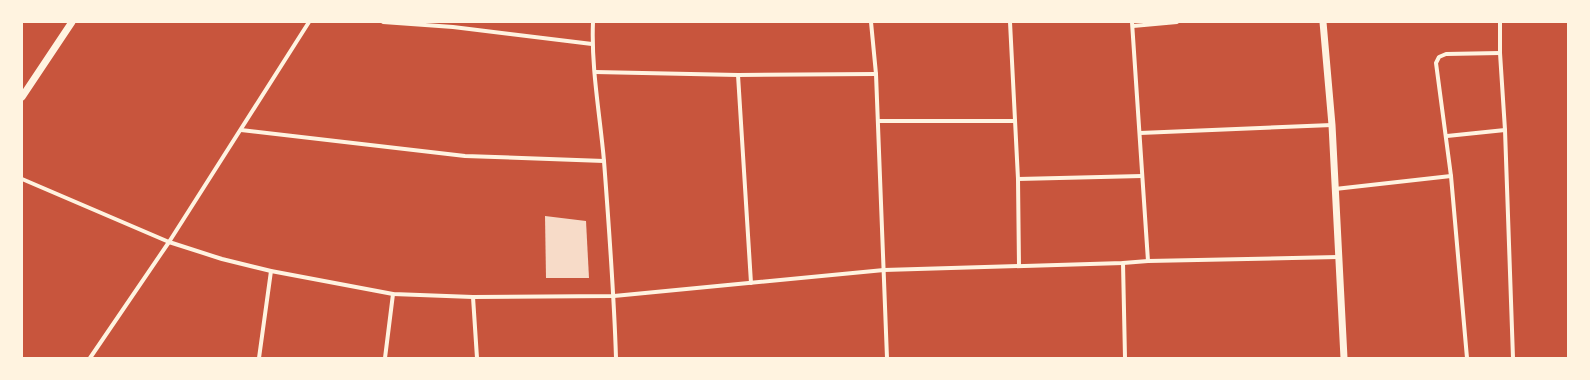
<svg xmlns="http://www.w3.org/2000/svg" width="1590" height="380" font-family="Quicksand,sans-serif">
  <rect width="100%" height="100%" fill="#c8553d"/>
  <path fill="#f7dbc8" d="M545 216 586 221 589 278H546Z"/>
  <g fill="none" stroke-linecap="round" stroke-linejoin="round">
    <g stroke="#fff3e0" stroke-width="4">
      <path d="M383 22 453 27 592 44"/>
      <path d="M593 22C591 68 600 115 604 161 609 227 614 292 616 358"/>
      <path d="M871 22 876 74 887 358"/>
      <path d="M1010 22 1018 179 1019 266"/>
      <path d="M1132 22 1148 261"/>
      <path d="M1500 22V53L1505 130 1513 358"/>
      <path d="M1133 26 1177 22"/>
      <path d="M595 72 738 75 876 74"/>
      <path d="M738 75 751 283"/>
      <path d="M878 121H1015"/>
      <path d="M241 130 465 156 604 161"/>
      <path d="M1140 133 1332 125"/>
      <path d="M1447 136 1505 130"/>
      <path d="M22 179 169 242 222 259 271 271 393 294 473 297 614 296 884 270 1123 263 1148 261 1338 257"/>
      <path d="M1018 179 1142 176"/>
      <path d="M1335 189 1451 176"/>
      <path d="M1123 263 1125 358"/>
      <path d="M473 297 477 358"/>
      <path d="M90 358 169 242 309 22"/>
      <path d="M259 358 271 271"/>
      <path d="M385 358 393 294"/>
      <path d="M1467 358 1451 176 1436 63 1439 57 1446 54 1500 53"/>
    </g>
    <g stroke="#fff3e0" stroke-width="7">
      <path d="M1323 22 1332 125 1344 358"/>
      <path d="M22 97 72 22"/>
    </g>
  </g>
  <rect width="1590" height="380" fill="none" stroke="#fff3e0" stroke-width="46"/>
</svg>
